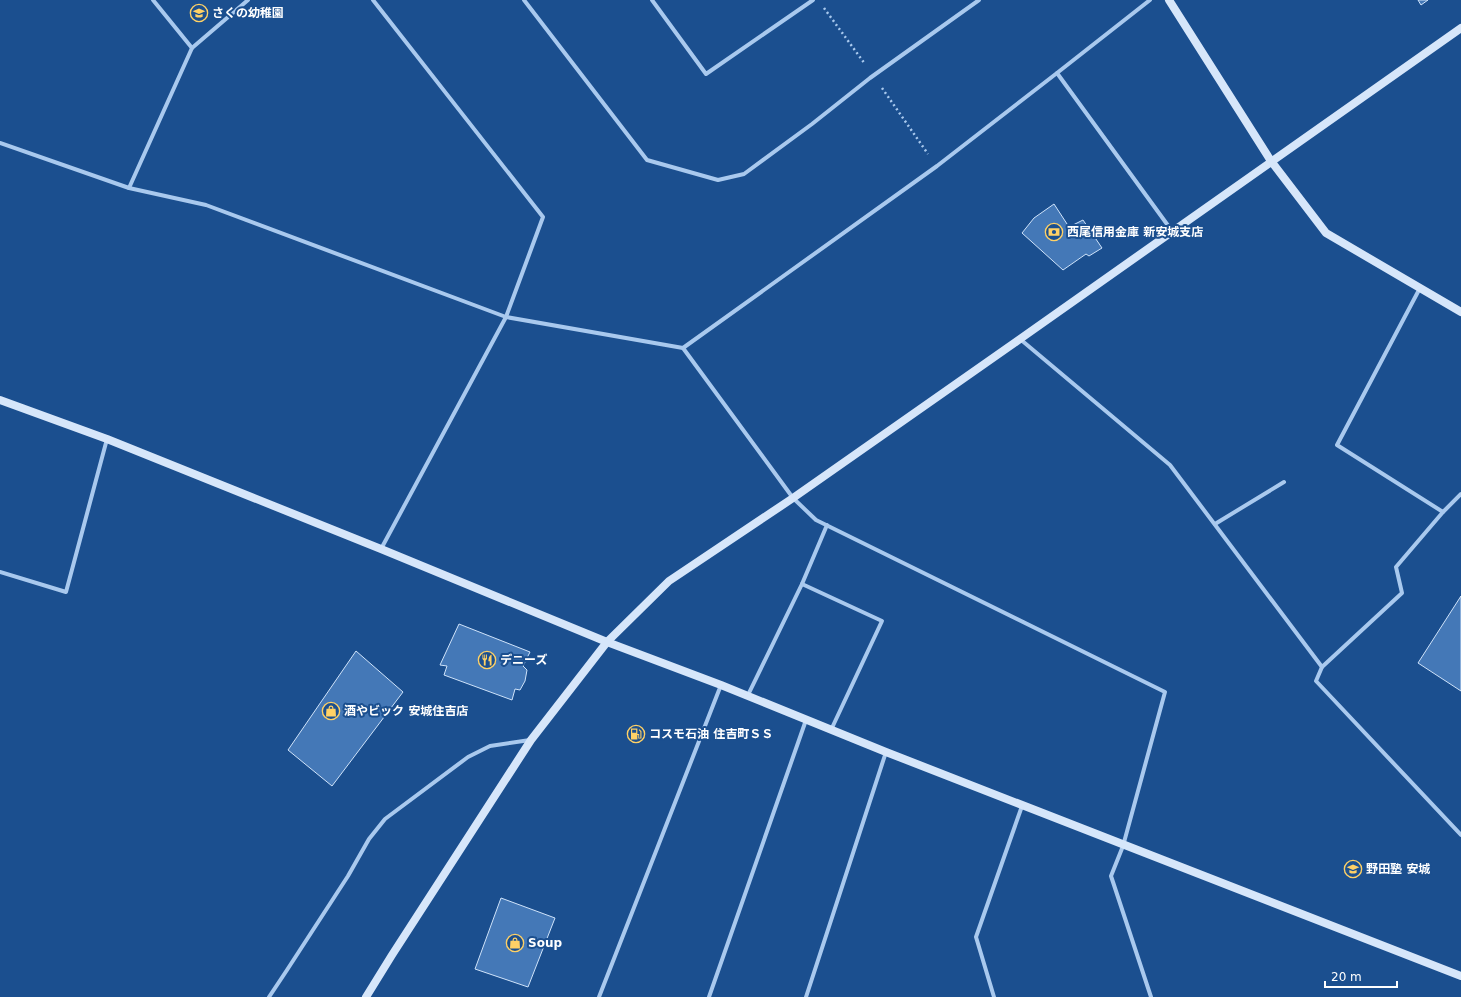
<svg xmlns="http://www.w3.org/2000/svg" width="1461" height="997" font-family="'DejaVu Sans','Noto Sans JP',sans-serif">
  <rect width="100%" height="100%" fill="#1b4f8f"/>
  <g fill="#4478b7" stroke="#cfe3fa">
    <path d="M1418 0H1428L1421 5Z"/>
    <path d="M1054 204 1069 227 1083 220 1102 248 1089 256 1086 254 1063 270 1022 233 1034 218Z"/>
    <path d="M1461 596V691L1418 663Z"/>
    <path d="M459 624 530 652 523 666 527 670 525 681 520 690 515 689 512 700 444 675 447 666 440 665Z"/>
    <path d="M356 651 403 692 332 786 288 750Z"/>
    <path d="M501 898 555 918 528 987 475 969Z"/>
  </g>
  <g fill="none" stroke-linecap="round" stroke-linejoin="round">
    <g stroke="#a9c9ee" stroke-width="2.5" stroke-dasharray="2 3" stroke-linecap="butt">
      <path d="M824 8 865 64"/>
      <path d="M882 88 928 154"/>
    </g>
    <g stroke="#a9c9ee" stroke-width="4">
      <path d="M153 0 192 48"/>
      <path d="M373 0 543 217 506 317 381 549"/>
      <path d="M524 0 647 160 718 180 744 174 812 124 870 78 979 0"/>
      <path d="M652 0 706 74 813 0"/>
      <path d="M1057 73 1172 231"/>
      <path d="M0 143 129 188 206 205 506 317 683 348 793 498 816 520 1165 692 1123 846 1111 876 1151 997"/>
      <path d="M129 188 192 48 248 0"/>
      <path d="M1420 288 1337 445 1443 512"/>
      <path d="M1020 339 1170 465 1322 667 1402 593 1396 567 1443 512 1461 494"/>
      <path d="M683 348 937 166 1057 73 1150 0"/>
      <path d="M1215 524 1284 482"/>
      <path d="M0 572 66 592 107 439"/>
      <path d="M802 584 882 621 831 730"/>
      <path d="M1322 667 1316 681 1461 835"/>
      <path d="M748 695 802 584 827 525"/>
      <path d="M269 997 287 970 348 876 369 839 385 819 468 757 490 746 530 740"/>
      <path d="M599 997 721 685"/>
      <path d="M709 997 806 720"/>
      <path d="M806 997 886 752"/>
      <path d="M994 997 976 937 1022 806"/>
    </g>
    <g stroke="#d6e6fa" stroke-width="8">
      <path d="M1169 0 1271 161 1326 233 1461 312"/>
      <path d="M0 400 107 439 381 549 607 642 721 685 886 752 1461 976"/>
      <path d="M366 997 392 955 531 740 607 642 669 581 793 498 1020 339 1461 28"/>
    </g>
  </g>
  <defs>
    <symbol id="school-ring" viewBox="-11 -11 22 22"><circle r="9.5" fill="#1b4f8f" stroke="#ffd166" stroke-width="1.5"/><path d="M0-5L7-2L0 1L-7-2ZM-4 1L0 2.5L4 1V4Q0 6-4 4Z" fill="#ffd166"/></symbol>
    <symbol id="bank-ring" viewBox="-11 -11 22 22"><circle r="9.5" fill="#1b4f8f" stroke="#ffd166" stroke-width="1.5"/><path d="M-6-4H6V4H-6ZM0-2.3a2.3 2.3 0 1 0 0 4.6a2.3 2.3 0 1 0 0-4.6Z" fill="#ffd166"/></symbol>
    <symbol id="restaurant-ring" viewBox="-11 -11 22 22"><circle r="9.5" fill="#1b4f8f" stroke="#ffd166" stroke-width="1.5"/><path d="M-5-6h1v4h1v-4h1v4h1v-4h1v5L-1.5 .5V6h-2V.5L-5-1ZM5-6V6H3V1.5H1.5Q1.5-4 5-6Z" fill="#ffd166"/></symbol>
    <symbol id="shop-ring" viewBox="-11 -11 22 22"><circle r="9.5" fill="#1b4f8f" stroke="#ffd166" stroke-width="1.5"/><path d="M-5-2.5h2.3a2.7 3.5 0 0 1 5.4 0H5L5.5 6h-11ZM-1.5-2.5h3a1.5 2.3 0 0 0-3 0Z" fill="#ffd166"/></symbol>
    <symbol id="fuel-ring" viewBox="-11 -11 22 22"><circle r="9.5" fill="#1b4f8f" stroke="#ffd166" stroke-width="1.5"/><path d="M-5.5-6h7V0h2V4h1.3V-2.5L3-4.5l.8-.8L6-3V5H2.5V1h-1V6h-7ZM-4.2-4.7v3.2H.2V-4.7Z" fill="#ffd166"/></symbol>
  </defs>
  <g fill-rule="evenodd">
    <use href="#school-ring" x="189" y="3" width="20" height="20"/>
    <use href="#bank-ring" x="1044" y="222" width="20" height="20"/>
    <use href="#restaurant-ring" x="477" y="650" width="20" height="20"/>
    <use href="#shop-ring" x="321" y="701" width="20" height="20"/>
    <use href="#fuel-ring" x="626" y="724" width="20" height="20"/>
    <use href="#school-ring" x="1343" y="859" width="20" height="20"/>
    <use href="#shop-ring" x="505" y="933" width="20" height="20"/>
  </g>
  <g text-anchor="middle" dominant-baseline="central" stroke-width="4" stroke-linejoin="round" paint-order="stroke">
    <g font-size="12" font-weight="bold" fill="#fff" stroke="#1b4f8f" text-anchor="start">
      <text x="212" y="13">さくの幼稚園</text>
      <text x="1067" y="232">西尾信用金庫 新安城支店</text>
      <text x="500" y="660">デニーズ</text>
      <text x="344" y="711">酒やビック 安城住吉店</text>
      <text x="649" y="734">コスモ石油 住吉町ＳＳ</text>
      <text x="1366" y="869">野田塾 安城</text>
      <text x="528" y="943">Soup</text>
    </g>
  </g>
  <path d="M1325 981v6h72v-6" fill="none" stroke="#ffffff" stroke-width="2"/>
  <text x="1331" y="981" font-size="12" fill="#ffffff" stroke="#1b4f8f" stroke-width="3" paint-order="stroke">20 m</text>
</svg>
